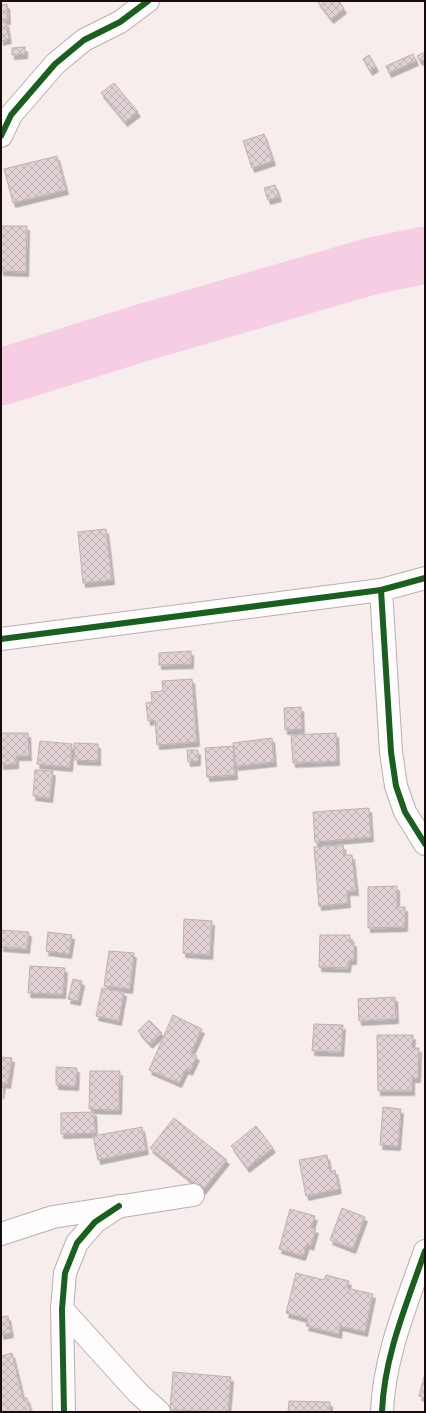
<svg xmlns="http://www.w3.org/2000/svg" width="426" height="1413" font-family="Roboto,sans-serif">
  <defs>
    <pattern id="building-cross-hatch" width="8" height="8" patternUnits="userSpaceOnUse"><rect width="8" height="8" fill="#e1d0d4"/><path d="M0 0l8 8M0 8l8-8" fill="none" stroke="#c0b1b5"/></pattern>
    <filter id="shadow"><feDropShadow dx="2.5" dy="4.5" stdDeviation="0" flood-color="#0004"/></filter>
  </defs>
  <rect width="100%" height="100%" fill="#f7eded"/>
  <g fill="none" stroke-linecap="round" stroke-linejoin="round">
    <path stroke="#f7cce5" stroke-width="57" d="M1 377 138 334 372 266 425 255"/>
  </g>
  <g fill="url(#building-cross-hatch)" stroke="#bdb1b3" filter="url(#shadow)">
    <path d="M317 1H339L344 9 331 19Z"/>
    <path d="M7 4 8 20H1V5Z"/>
    <path d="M6 22 9 39 1 41V23Z"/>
    <path d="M25 47V54L12 55V48Z"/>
    <path d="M425 52V59L420 61 417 56Z"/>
    <path d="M413 54 416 61 389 73 386 66Z"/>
    <path d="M369 55 376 67 370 71 363 59Z"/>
    <path d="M114 83 138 112 125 122 101 93Z"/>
    <path d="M264 134 273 161 252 168 243 141Z"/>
    <path d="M57 156 66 190 13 203 4 169Z"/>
    <path d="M275 185 279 197 268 200 264 188Z"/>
    <path d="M1 226H27L26 272 1 271Z"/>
    <path d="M106 529 112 580 83 583 78 532Z"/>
    <path d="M191 651V664L159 665V653Z"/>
    <path d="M192 679 197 742 157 745 155 720 148 721 146 703 152 702 151 692 163 691 162 681Z"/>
    <path d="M301 707 302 729 285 730 284 708Z"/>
    <path d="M1 733H28L29 756H16V764L1 765Z"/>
    <path d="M336 733 337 761 293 763 291 735Z"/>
    <path d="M272 738 274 762 236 766 233 743Z"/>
    <path d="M40 741 72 744 70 767 37 764Z"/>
    <path d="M74 743 98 744V761L75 760Z"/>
    <path d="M233 746 235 775 207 777 205 748Z"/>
    <path d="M187 750H198V761L188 762Z"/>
    <path d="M35 770 53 771 50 798 33 796Z"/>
    <path d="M369 808 371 837 315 842 313 812Z"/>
    <path d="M343 845 344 855H352L356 891H347L348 903 319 906 314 847Z"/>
    <path d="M397 886V907H405V927L368 928V887Z"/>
    <path d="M184 919 212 921 210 955 183 953Z"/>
    <path d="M1 930 29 932 27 949 1 947Z"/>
    <path d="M48 932 72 935 69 954 46 951Z"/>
    <path d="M320 935H350V942H354V960H349L348 968 319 967Z"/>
    <path d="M109 951 134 953 130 989 104 986Z"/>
    <path d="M30 966 65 968 63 994 28 993Z"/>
    <path d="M73 979 82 981 78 1001 68 999Z"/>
    <path d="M102 988 124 992 119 1021 96 1016Z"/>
    <path d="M395 997 396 1019 359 1021 358 999Z"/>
    <path d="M173 1015 202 1029 191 1053 197 1056 190 1071 186 1069 179 1083 149 1070Z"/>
    <path d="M149 1020 162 1033 150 1044 138 1031Z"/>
    <path d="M314 1024 343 1025 341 1052 312 1051Z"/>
    <path d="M377 1035H413L412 1048H419L418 1078H412V1091H378Z"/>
    <path d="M1 1057 12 1058 8 1084 3 1083 1 1095Z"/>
    <path d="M56 1067 77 1068 76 1086 56 1085Z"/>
    <path d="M90 1071H120L119 1110 89 1109Z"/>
    <path d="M383 1107 401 1109 398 1146 380 1145Z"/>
    <path d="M94 1112 95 1133 61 1134V1113Z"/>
    <path d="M174 1118 227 1160 203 1190 150 1148Z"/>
    <path d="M256 1126 273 1148 247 1168 231 1146Z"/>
    <path d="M142 1127 146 1150 98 1160 93 1136Z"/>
    <path d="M327 1155 330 1172 335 1170 339 1189 306 1196 299 1160Z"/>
    <path d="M342 1208 365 1217 353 1249 330 1240Z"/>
    <path d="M290 1209 315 1216 311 1228 316 1229 311 1246 307 1244 303 1256 279 1249Z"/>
    <path d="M296 1273 324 1280 326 1275 349 1281 347 1288 373 1294 365 1332 340 1326 339 1334 306 1326 308 1319 286 1313Z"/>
    <path d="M8 1316 11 1333 1 1335V1317Z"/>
    <path d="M12 1353 23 1398H27L31 1412H1V1356Z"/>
    <path d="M173 1372 231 1377 228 1412 170 1410Z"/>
    <path d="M425 1373V1398L419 1396Z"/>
    <path d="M289 1401 330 1402V1412H288Z"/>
  </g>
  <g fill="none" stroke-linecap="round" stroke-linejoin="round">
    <defs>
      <g id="street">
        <path d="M1 136 11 115 55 64 84 40 120 22 148 1"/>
        <path d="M381 590 391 752 396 786 405 812 425 844"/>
        <path d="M1 639 381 590 425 578"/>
        <path d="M1 1234 53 1217 193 1195"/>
        <path d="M62 1309 138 1393 159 1412"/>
        <path d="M64 1412 62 1309 65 1273 77 1243 95 1222 119 1206"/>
        <path d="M382 1412C384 1356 407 1303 425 1251"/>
      </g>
    </defs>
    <use href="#street" stroke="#baaeaf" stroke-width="24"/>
    <use href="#street" stroke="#fefcfc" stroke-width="22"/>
    <defs>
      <g id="cycleway">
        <path d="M1 136 11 115 55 64 84 40 120 22 148 1"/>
        <path d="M381 590 391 752 396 786 405 812 425 844"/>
        <path d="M1 639 381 590 425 578"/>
        <path d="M64 1412 62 1309 65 1273 77 1243 95 1222 119 1206"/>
        <path d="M382 1412C384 1356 407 1303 425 1251"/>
      </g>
    </defs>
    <use href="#cycleway" stroke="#fff" stroke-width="8"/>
    <use href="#cycleway" stroke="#1b5e20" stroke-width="6"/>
  </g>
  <rect width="426" height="1413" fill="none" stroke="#1a0c0d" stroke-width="4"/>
</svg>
